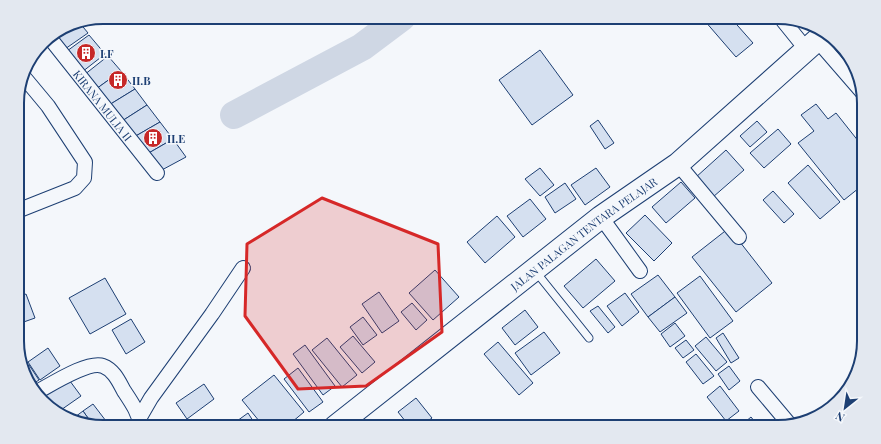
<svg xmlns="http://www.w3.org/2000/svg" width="881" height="444" font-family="'Playfair Display',serif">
  <rect width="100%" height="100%" fill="#f4f7fb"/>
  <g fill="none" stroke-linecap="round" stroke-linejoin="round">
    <path stroke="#cfd7e4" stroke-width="28" d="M234 115 362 47 402 17"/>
  </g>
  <g fill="#d5e0f0" stroke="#1d3f73">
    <path d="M708 17H730L753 43 736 57 704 20Z"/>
    <path d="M79 22 88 33 65 49 54 35 70 23Z"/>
    <path d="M89 35 105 54 82 72 67 51Z"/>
    <path d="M838 46 851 62 843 69 830 54Z"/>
    <path d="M540 50 573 95 532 125 499 80Z"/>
    <path d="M108 56 121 71 96 89 84 75Z"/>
    <path d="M121 71 135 89 109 105 96 89Z"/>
    <path d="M135 89 147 105 122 121 109 105Z"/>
    <path d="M816 104 828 119 836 113 863 147 864 184 844 200 798 143 814 131 801 115Z"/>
    <path d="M147 105 160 122 134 137 122 121Z"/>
    <path d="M598 120 614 143 605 149 590 126Z"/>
    <path d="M757 121 767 132 750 147 740 136Z"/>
    <path d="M160 122 173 139 147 154 134 137Z"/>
    <path d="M778 129 791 144 764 168 750 153Z"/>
    <path d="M173 139 186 157 160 171 147 154Z"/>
    <path d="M726 150 744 170 713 197 695 178Z"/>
    <path d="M808 165 840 202 820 219 788 183Z"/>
    <path d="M540 168 554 185 540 196 525 179Z"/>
    <path d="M596 168 610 187 585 205 571 185Z"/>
    <path d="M681 182 695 198 666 223 652 207Z"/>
    <path d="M565 183 576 199 555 213 545 197Z"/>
    <path d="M773 191 794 214 784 223 763 200Z"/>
    <path d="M530 199 546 219 523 237 507 216Z"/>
    <path d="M645 215 672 243 654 261 626 233Z"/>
    <path d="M497 216 515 237 485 263 467 242Z"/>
    <path d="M729 228 772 283 736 312 692 257Z"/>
    <path d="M596 259 615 281 583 308 564 286Z"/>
    <path d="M435 270 459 297 433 320 409 293Z"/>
    <path d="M658 275 675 297 648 317 631 294Z"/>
    <path d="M700 276 733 321 710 338 677 293Z"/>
    <path d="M105 278 126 314 90 334 69 298Z"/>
    <path d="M379 292 399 321 382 333 362 304Z"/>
    <path d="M625 293 639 312 622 326 607 306Z"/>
    <path d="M26 294 35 318 18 324V297Z"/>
    <path d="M675 297 687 313 660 332 648 317Z"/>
    <path d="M412 303 427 320 416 330 401 312Z"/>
    <path d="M598 306 615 327 608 333 590 311Z"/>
    <path d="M525 310 538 327 515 345 502 328Z"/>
    <path d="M363 317 377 335 363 345 350 327Z"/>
    <path d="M131 319 145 342 126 354 112 330Z"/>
    <path d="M675 323 685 336 670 347 661 334Z"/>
    <path d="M544 332 560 353 531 375 515 353Z"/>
    <path d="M723 333 739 358 731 363 716 338Z"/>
    <path d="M353 336 375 362 362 373 340 347Z"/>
    <path d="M706 337 727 362 716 371 695 346Z"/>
    <path d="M327 338 357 375 342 387 312 350Z"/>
    <path d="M686 340 694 350 683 358 675 348Z"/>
    <path d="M498 342 533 383 519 395 484 354Z"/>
    <path d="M305 345 335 386 323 395 293 354Z"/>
    <path d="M48 348 60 366 40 380 28 362Z"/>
    <path d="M696 354 714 376 703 384 686 362Z"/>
    <path d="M29 365 39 380 31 385 24 368Z"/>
    <path d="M729 366 740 381 729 390 718 374Z"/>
    <path d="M298 368 323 402 309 412 284 379Z"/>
    <path d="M274 375 304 412 286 427H264L242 400Z"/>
    <path d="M67 377 81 396 58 412 40 397Z"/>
    <path d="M204 384 214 399 187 419 176 403Z"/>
    <path d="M720 386 739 411 726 421 707 397Z"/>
    <path d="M416 398 432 418 420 427H410L398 412Z"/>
    <path d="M93 404 106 421 99 426 93 425 83 411Z"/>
    <path d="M83 411 93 425 71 420Z"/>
    <path d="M248 413 257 427H241L237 421Z"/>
    <path d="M751 417 759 427H739Z"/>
    <path d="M390 422 395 427H385Z"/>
  </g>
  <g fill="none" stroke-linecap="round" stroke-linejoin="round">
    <defs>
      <path id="service" d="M536 272 589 338"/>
      <g id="minor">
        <path d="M781 18 806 49"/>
        <path id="s1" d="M49 37 157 173"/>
        <path d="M817 40 863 93"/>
        <path d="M678 164 739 237"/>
        <path d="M17 211 75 188 84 178 85 162 48 106 23 76"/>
        <path d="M601 217 640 271"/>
        <path d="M758 387 790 425"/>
        <path d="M35 393C49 386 88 360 103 366 114 370 119 382 124 391 132 403 139 413 141 427"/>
        <path d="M140 417 151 398 212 314 243 268"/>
      </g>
      <g id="primary">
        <path id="s2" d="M335 427 601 217 678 164 825 33"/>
      </g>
    </defs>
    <use href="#service" stroke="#1d3f73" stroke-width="9"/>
    <use href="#minor" stroke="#1d3f73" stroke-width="16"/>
    <use href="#primary" stroke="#1d3f73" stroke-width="24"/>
    <use href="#service" stroke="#f4f7fb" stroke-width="7"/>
    <use href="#minor" stroke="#f4f7fb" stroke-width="14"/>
    <use href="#primary" stroke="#f4f7fb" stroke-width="22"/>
  </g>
  <path fill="#d62828" fill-opacity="0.2" stroke="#d62828" stroke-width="3" stroke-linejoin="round" d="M322 198 438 244 442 332 366 386 298 389 245 316 247 244Z"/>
  <defs>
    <symbol id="building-disc" viewBox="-11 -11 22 22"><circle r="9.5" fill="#c62828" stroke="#f4f7fb"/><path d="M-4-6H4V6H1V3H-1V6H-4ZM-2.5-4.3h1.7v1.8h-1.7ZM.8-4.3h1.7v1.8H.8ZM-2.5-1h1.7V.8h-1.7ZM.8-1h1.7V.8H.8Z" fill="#fff"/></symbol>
  </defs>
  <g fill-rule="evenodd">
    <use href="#building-disc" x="75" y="42" width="22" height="22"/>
    <use href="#building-disc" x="107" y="69" width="22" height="22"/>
    <use href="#building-disc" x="142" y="127" width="22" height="22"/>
  </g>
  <g text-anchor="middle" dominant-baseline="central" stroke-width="3" stroke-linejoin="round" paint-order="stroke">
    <g font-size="11" font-weight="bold" fill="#1d3f73" stroke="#f4f7fb" text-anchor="start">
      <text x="100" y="53">I.F</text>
      <text x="132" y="80">II.B</text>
      <text x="167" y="138">II.E</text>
    </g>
    <g font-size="11" fill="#1d3f73" stroke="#f4f7fb">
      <text stroke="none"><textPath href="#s1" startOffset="87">KIRANA MULIA II</textPath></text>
      <text stroke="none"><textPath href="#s2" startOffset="315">JALAN PALAGAN TENTARA PELAJAR</textPath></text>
    </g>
  </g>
  <path d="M0 0H881V444H0ZM103 24H778A79 79 0 0 1 857 103V341A79 79 0 0 1 778 420H103A79 79 0 0 1 24 341V103A79 79 0 0 1 103 24Z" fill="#e3e8f0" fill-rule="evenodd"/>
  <path fill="none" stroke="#1d3f73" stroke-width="2" d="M103 24H778A79 79 0 0 1 857 103V341A79 79 0 0 1 778 420H103A79 79 0 0 1 24 341V103A79 79 0 0 1 103 24Z"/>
  <g transform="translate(845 408) rotate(210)" stroke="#f4f7fb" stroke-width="3" paint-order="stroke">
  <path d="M0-3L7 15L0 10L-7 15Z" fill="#1d3f73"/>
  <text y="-6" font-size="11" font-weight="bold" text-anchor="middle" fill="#1d3f73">N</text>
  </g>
</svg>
